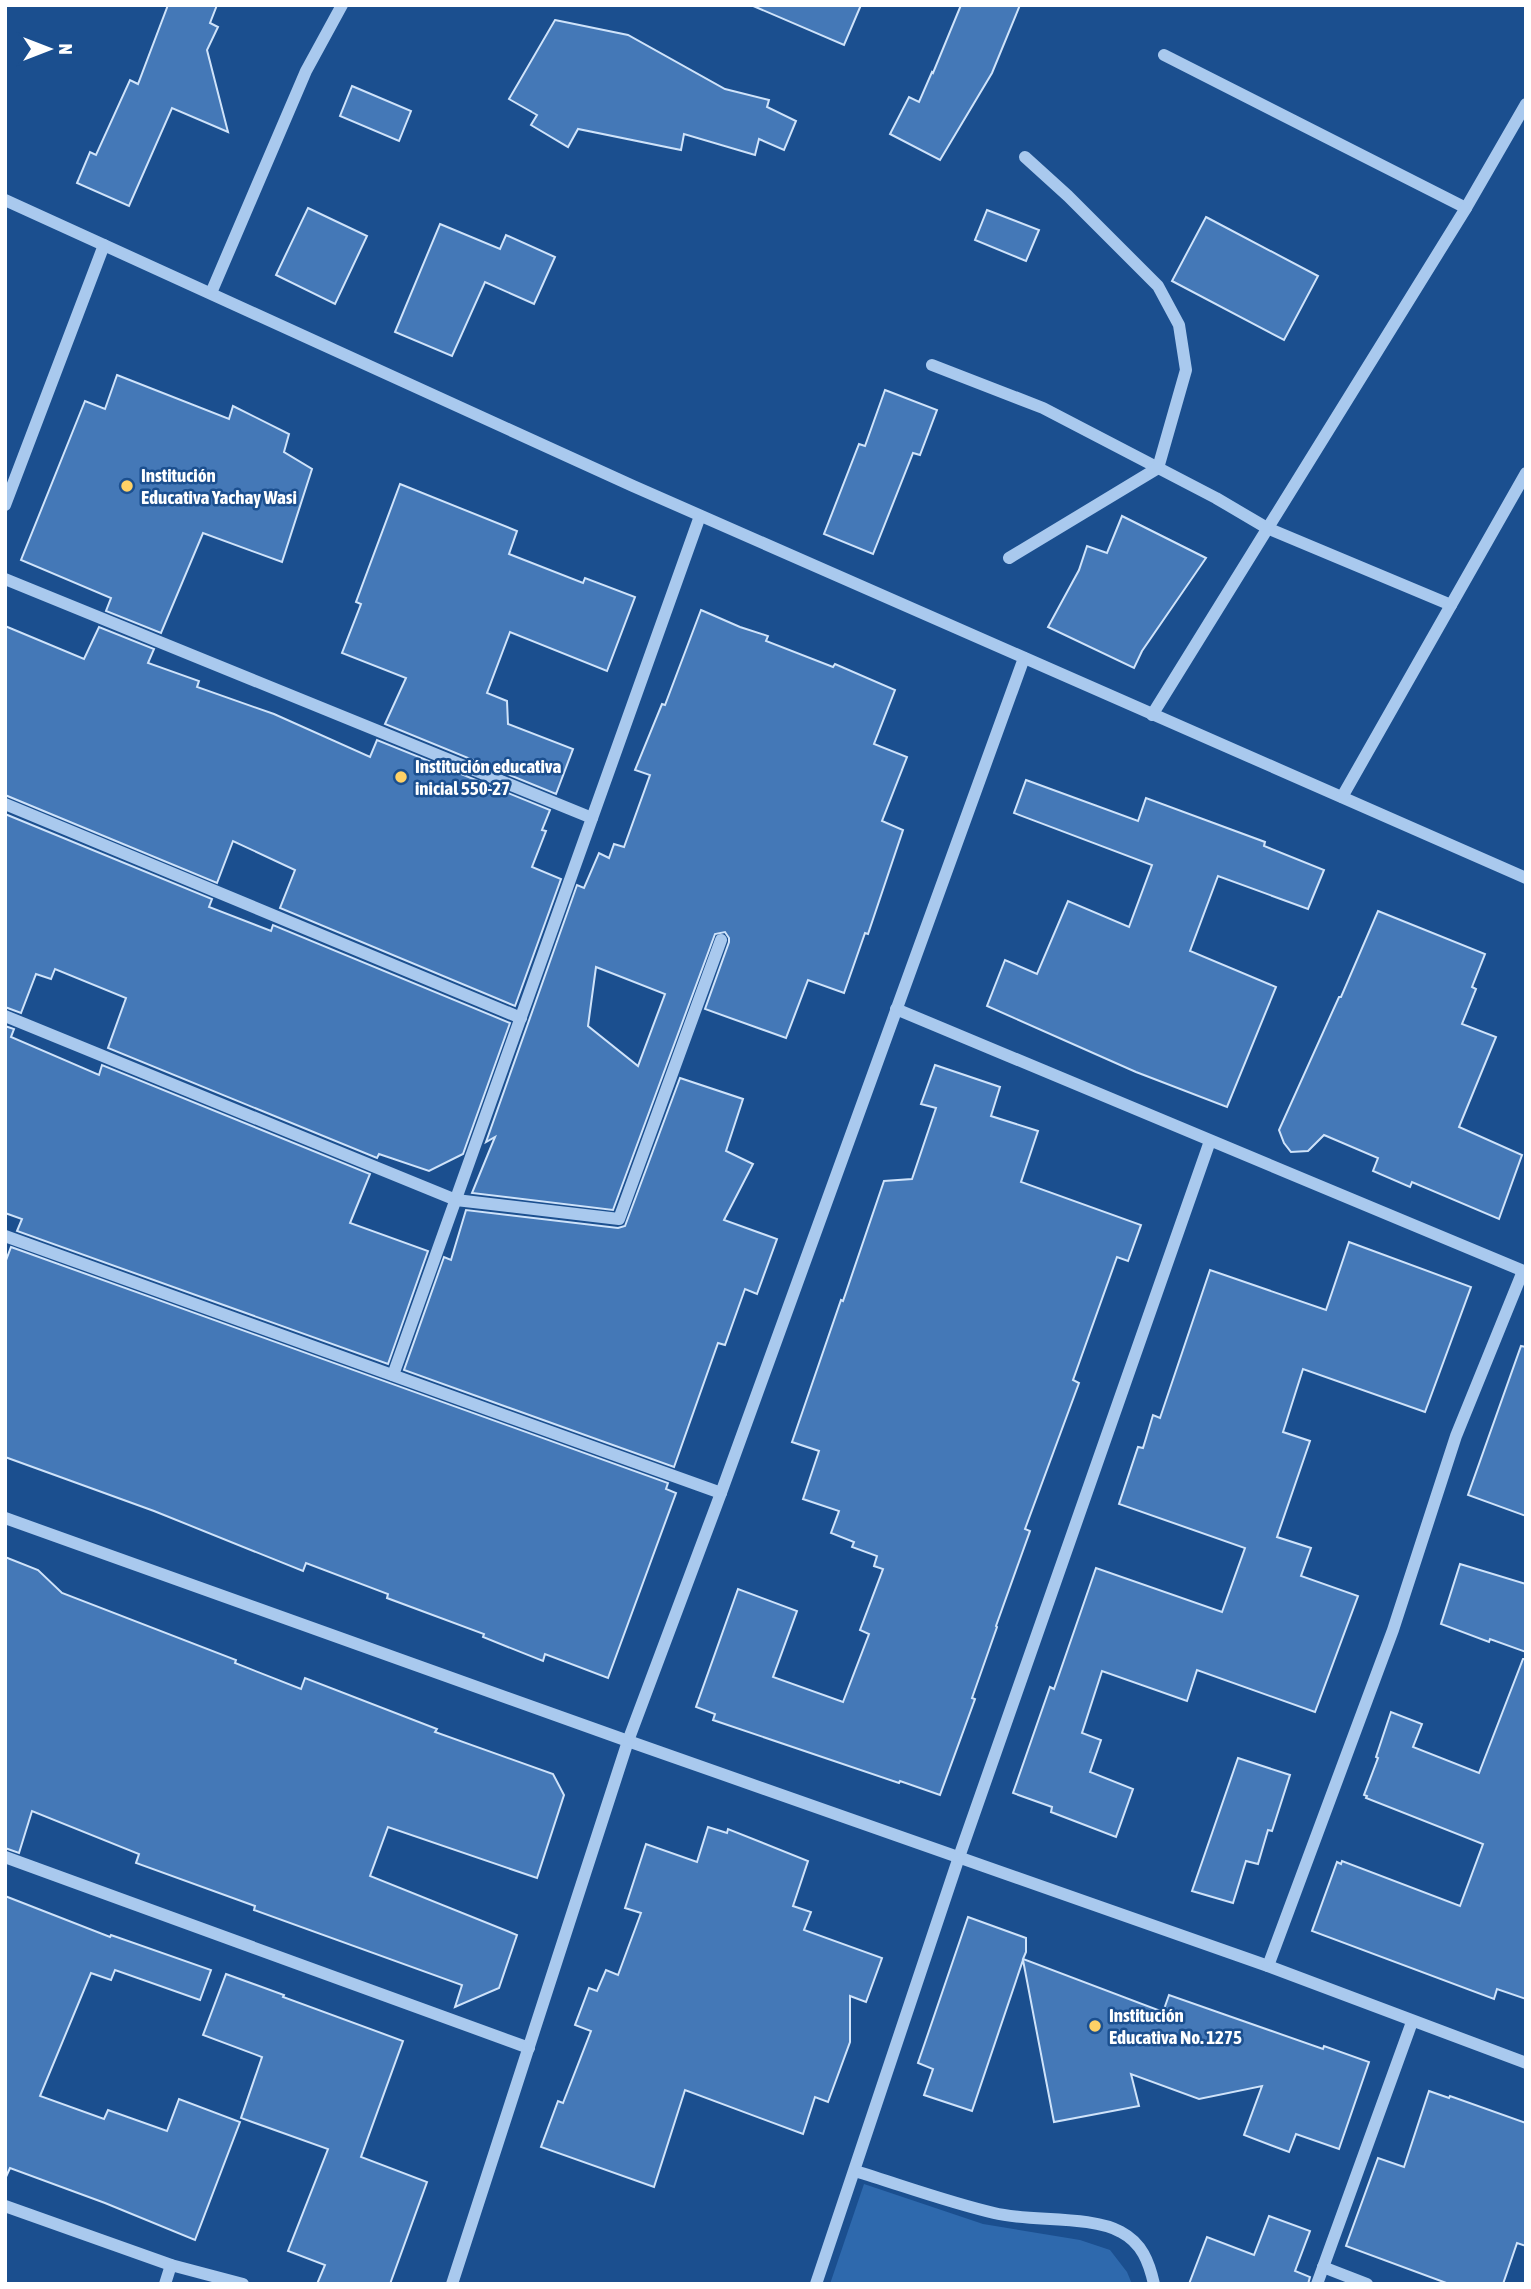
<svg xmlns="http://www.w3.org/2000/svg" width="1531" height="2289" font-family="'Asap Condensed',sans-serif">
  <rect width="100%" height="100%" fill="#1b4f8f"/>
  <path fill="#2e69ad" d="M864 2184 983 2224 1080 2240 1110 2250 1127 2272 1132 2284H830Z"/>
  <g fill="#4478b7" stroke="#cfe3fa" stroke-width="2" fill-rule="evenodd">
    <path d="M168 5H217L210 23 218 27 207 50 228 132 172 108 129 206 77 183 90 152 96 155 130 80 138 84Z"/>
    <path d="M751 5H861L844 45Z"/>
    <path d="M961 5H1020L992 73 940 160 890 134 909 97 919 102 932 72 933 73Z"/>
    <path d="M555 20 628 35 725 89 769 100 767 107 796 121 784 150 759 139 755 155 684 134 681 150 578 129 568 147 531 125 537 115 509 99Z"/>
    <path d="M352 86 411 111 399 141 340 116Z"/>
    <path d="M308 208 367 236 335 304 276 275Z"/>
    <path d="M987 210 1039 230 1026 261 975 240Z"/>
    <path d="M1206 217 1318 276 1284 340 1172 281Z"/>
    <path d="M440 224 500 249 506 235 555 257 534 304 485 282 452 356 395 332Z"/>
    <path d="M117 375 229 419 233 406 289 434 284 452 312 469 282 562 203 533 161 633 106 611 111 598 21 560 85 401 105 409Z"/>
    <path d="M885 390 937 410 920 455 913 453 873 554 824 534 859 444 865 446Z"/>
    <path d="M400 484 517 531 509 554 583 583 585 578 635 597 607 671 510 632 487 693 507 701 508 724 573 749 556 794 385 724 406 678 342 653 361 604 356 602Z"/>
    <path d="M1122 516 1206 558 1142 651 1134 668 1048 627 1079 570 1087 546 1107 553Z"/>
    <path d="M701 610 740 627 768 636 766 641 833 667 835 664 895 690 874 744 907 757 882 821 903 830 868 934 865 933 844 993 808 980 786 1038 705 1009 729 942V938L725 932 715 934 613 1210 472 1193 495 1137 486 1142 577 885 584 888 599 853 609 858 614 844 624 847 650 775 635 770 662 704 665 705ZM596 967 665 994 638 1066 588 1026Z"/>
    <path d="M5 626 84 659 99 627 154 649 148 663 199 681 197 687 274 714 370 757 377 740 550 810 542 830 546 831 532 867 561 879 515 1006 280 908 295 870 233 841 217 883 5 795Z"/>
    <path d="M1026 780 1138 821 1146 798 1265 842 1264 846 1324 870 1308 909 1218 876 1190 951 1276 987 1227 1107 1136 1072 987 1006 1005 960 1037 974 1068 901 1129 927 1152 865 1014 813Z"/>
    <path d="M5 814 212 899 209 907 271 931 273 925 510 1023 463 1154 429 1171 379 1154 377 1158 108 1048 126 998 55 969 51 979 36 974 21 1013 5 1007Z"/>
    <path d="M1378 911 1485 954 1472 987 1476 989 1462 1024 1496 1037 1459 1127 1522 1155 1499 1219 1412 1182 1410 1187 1373 1171 1378 1158 1324 1135 1308 1151 1291 1152 1284 1143 1279 1130 1339 997H1341Z"/>
    <path d="M5 1026 14 1029 11 1037 99 1075 102 1065 370 1174 350 1223 428 1251 388 1364 17 1231 22 1219 5 1213Z"/>
    <path d="M935 1065 1000 1087 991 1116 1038 1131 1021 1182 1141 1225 1128 1261 1117 1257 1073 1380 1079 1383 1025 1529 1030 1531 996 1626 997 1627 972 1698 975 1699 940 1795 900 1781 899 1783 713 1720 715 1714 696 1707 738 1589 797 1611 773 1677 843 1702 869 1634 860 1630 883 1569 874 1566 877 1556 852 1547 854 1542 831 1533 839 1511 803 1499 819 1451 792 1442 841 1300 843 1301 884 1181 912 1179 936 1108 921 1104Z"/>
    <path d="M680 1078 743 1099 726 1151 753 1164 724 1220 777 1239 757 1294 745 1289 725 1345 718 1343 674 1467 404 1370 444 1257 451 1260 466 1210 618 1228 625 1226Z"/>
    <path d="M1349 1242 1471 1287 1425 1412 1303 1369 1283 1432 1310 1441 1277 1537 1311 1548 1301 1576 1358 1596 1315 1712 1197 1670 1187 1701 1102 1671 1082 1733 1101 1740 1090 1772 1133 1789 1116 1837 1051 1812 1052 1807 1013 1793 1050 1687 1054 1689 1096 1568 1222 1612 1245 1548 1119 1504 1138 1447 1143 1448 1153 1415 1160 1418 1210 1270 1326 1310Z"/>
    <path d="M11 1247 668 1483 666 1489 676 1493 608 1678 545 1654 543 1661 483 1637 484 1634 387 1598 388 1594 306 1563 303 1571 154 1511 5 1457V1263Z"/>
    <path d="M1521 1346 1526 1347V1516L1468 1495Z"/>
    <path d="M5 1557 38 1570 62 1593 236 1660 235 1663 301 1689 305 1678 437 1729 435 1732 553 1774 564 1795 537 1878 388 1827 370 1876 517 1935 499 1988 455 2007 462 1985 254 1910 255 1906 136 1863 139 1854 32 1811 19 1853 5 1848Z"/>
    <path d="M1460 1564 1526 1584V1652L1490 1639 1489 1642 1441 1624Z"/>
    <path d="M1523 1659H1526V1999L1497 1989 1494 1999 1312 1931 1337 1862 1341 1864 1342 1861 1460 1906 1483 1844 1366 1798 1367 1796 1364 1795 1378 1758 1376 1757 1391 1712 1422 1724 1413 1747 1479 1773Z"/>
    <path d="M1238 1758 1290 1775 1272 1831 1268 1830 1258 1864 1246 1861 1233 1903 1192 1891Z"/>
    <path d="M708 1827 727 1833 728 1829 808 1861 793 1906 811 1912 804 1930 882 1958 866 2002 850 1996V2042L828 2102 815 2097 803 2134 685 2090 654 2187 541 2147 558 2101 563 2103 591 2031 575 2025 589 1988 597 1991 606 1970 618 1975 641 1913 625 1908 646 1844 697 1862Z"/>
    <path d="M5 1896 110 1937 111 1935 211 1970 200 2000 115 1970 111 1980 91 1973 40 2096 104 2119 108 2110 167 2131 179 2099 240 2122 195 2240 105 2203 10 2168 5 2179Z"/>
    <path d="M968 1917 1026 1938V1952L1023 1959 1163 2012 1169 1995 1323 2049 1324 2046 1369 2062 1339 2149 1296 2134 1289 2152 1244 2135 1262 2086 1199 2099 1131 2074 1139 2106 1054 2122 1023 1960 972 2111 924 2095 933 2069 918 2063Z"/>
    <path d="M226 1974 284 1995 283 1997 403 2041 361 2157 427 2182 390 2284H317L325 2265 288 2251 328 2149 241 2118 262 2057 203 2035Z"/>
    <path d="M1429 2091 1449 2098 1450 2096 1526 2123V2246L1517 2243 1503 2284H1449L1346 2246 1378 2158 1404 2167Z"/>
    <path d="M1269 2216 1310 2231 1295 2271 1310 2277 1308 2284H1189L1207 2237 1254 2255Z"/>
  </g>
  <g fill="none" stroke-linecap="round" stroke-linejoin="round">
    <g stroke="#a9c9ee" stroke-width="12">
      <path d="M1164 55 1466 208"/>
      <path d="M5 200 633 486 1526 878"/>
      <path d="M211 293 306 71 342 5"/>
      <path d="M932 365 1043 408 1216 498 1267 528 1451 605"/>
      <path d="M5 505 104 245"/>
      <path d="M1009 558 1158 468 1186 370 1179 325 1158 286 1068 196 1025 157"/>
      <path d="M5 579 592 818"/>
      <path d="M1152 715 1466 208 1526 104"/>
      <path d="M1342 797 1526 473"/>
      <path d="M5 804 521 1018"/>
      <path d="M896 1009 1526 1272"/>
      <path d="M5 1016 456 1200 619 1219 721 940"/>
      <path d="M5 1236 721 1493"/>
      <path d="M393 1375 700 516"/>
      <path d="M5 1518 628 1741 1268 1966 1526 2063"/>
      <path d="M5 1857 529 2048"/>
      <path d="M1268 1966 1393 1630 1456 1436 1523 1271"/>
      <path d="M855 2171C901 2185 947 2202 994 2213 1029 2222 1091 2215 1121 2232 1142 2243 1149 2262 1154 2284"/>
      <path d="M5 2206 171 2265 243 2284"/>
      <path d="M1323 2267 1367 2284"/>
      <path d="M165 2284 171 2265"/>
      <path d="M452 2284 628 1741 721 1493 1024 658"/>
      <path d="M816 2284 959 1857 1210 1141"/>
      <path d="M1317 2284 1412 2022"/>
    </g>
  </g>
  <g fill="#ffd166" stroke="#1b4f8f" stroke-width="2.5">
    <circle cx="127" cy="486" r="7"/>
    <circle cx="401" cy="777" r="7"/>
    <circle cx="1095" cy="2026" r="7"/>
  </g>
  <g text-anchor="middle" dominant-baseline="central" stroke-width="5" stroke-linejoin="round" paint-order="stroke">
    <g font-size="19" font-weight="bold" fill="#fff" stroke="#1b4f8f" text-anchor="start">
      <text x="141" y="475">Institución<tspan x="141" dy="22">Educativa Yachay Wasi</tspan></text>
      <text x="415" y="766">Institución educativa<tspan x="415" dy="22">inicial 550-27</tspan></text>
      <text x="1109" y="2015">Institución<tspan x="1109" dy="22">Educativa No. 1275</tspan></text>
    </g>
  </g>
  <rect width="1531" height="2289" fill="none" stroke="#ffffff" stroke-width="14"/>
  <g transform="translate(49 49) rotate(90)" stroke="#1b4f8f" stroke-width="5" paint-order="stroke">
  <path d="M0-5L12 26L0 18L-12 26Z" fill="#ffffff"/>
  <text y="-10" font-size="19" font-weight="bold" text-anchor="middle" fill="#ffffff">N</text>
  </g>
</svg>
